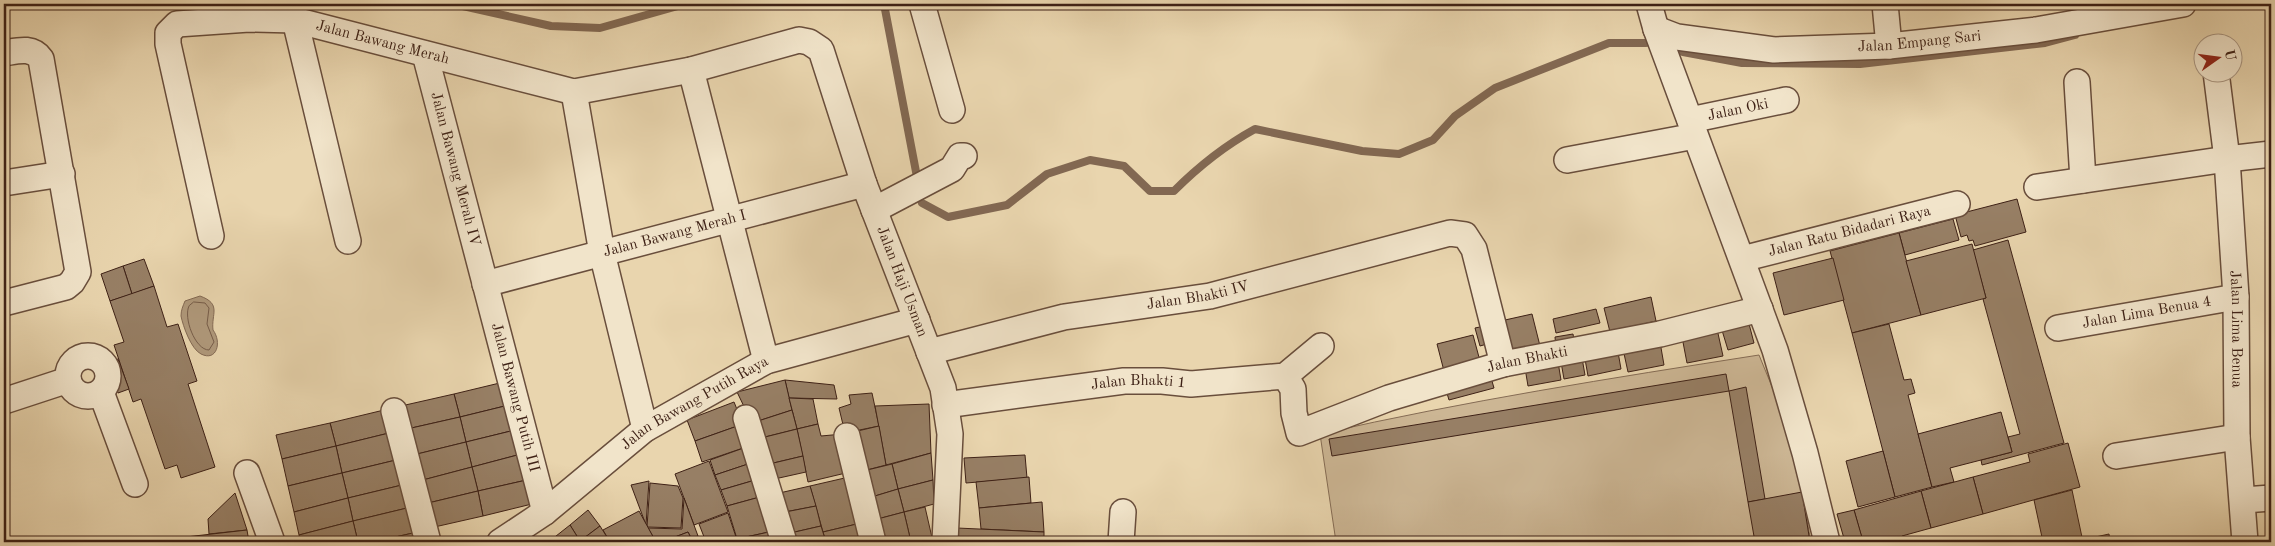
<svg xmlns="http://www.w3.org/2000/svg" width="2275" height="546" font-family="'Old Standard TT',serif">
  <rect width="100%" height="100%" fill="#e9d5ae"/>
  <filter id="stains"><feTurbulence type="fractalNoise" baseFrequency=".004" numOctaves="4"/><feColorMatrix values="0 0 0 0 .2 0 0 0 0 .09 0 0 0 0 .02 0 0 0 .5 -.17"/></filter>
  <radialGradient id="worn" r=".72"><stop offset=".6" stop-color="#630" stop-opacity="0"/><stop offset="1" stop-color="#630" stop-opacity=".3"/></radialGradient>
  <path fill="#ccb694" stroke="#856c55" d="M1759 355 1791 433 1811 542H1336L1320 434C1465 401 1612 378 1759 355Z"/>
  <path fill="#af987a" stroke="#826852" d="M200 296C222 304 211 314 213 330 222 342 217 362 201 354 191 349 183 326 181 316 181 310 183 306 185 301Z"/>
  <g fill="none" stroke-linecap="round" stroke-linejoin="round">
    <path stroke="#765c48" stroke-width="1" d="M194 302 205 303 209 308 207 324 214 342 209 350C195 350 183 317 189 306Z"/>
    <g stroke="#826852" stroke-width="8">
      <path d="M454 4 551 26 600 28 685 4"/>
      <path d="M884 4 917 177"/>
      <path d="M1683 52 1742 63 1860 64 2045 43 2075 35"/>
      <path d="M922 203 948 217 1007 205 1047 174 1090 160 1124 166 1150 191H1174C1199 166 1224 146 1255 129L1362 151 1399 154 1433 140 1455 116 1495 88 1609 43H1646"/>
    </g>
  </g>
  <g fill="#977f65" stroke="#3e2116">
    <path d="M2017 199 2026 232 1975 246 1973 240 1969 241 1967 235 1961 237 1955 215Z"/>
    <path d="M1953 219 1959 240 1905 255 1899 233Z"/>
    <path d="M1899 233 1921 315 1852 333 1830 251Z"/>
    <path d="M2008 240 2064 443 1982 465 1981 460 2012 452 2008 437 2020 434 1983 299 1986 298 1973 250Z"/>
    <path d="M1972 244 1986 298 1921 315 1906 261Z"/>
    <path d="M1833 258 1844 300 1784 315 1773 273Z"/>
    <path d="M144 259 154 286 132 294 123 266Z"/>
    <path d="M123 266 132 294 110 301 101 274Z"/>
    <path d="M154 286 167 327 178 324 197 381 188 384 215 467 181 478 177 465 165 469 141 399 133 402 114 345 124 342 110 301Z"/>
    <path d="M1651 297 1656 321 1610 332 1604 308Z"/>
    <path d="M1596 309 1600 323 1556 333 1553 319Z"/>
    <path d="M1532 314 1541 350 1513 357 1505 320Z"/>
    <path d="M1748 320 1754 343 1728 350 1721 327Z"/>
    <path d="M1889 324 1904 380 1911 379 1915 393 1908 395 1932 487 1895 497 1852 333Z"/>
    <path d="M1489 325 1494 342 1480 346 1475 328Z"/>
    <path d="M1717 329 1723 356 1687 363 1682 337Z"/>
    <path d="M1573 334 1575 346 1556 348 1555 337Z"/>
    <path d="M1473 335 1480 361 1444 371 1437 344Z"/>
    <path d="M1660 342 1664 365 1628 372 1623 349Z"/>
    <path d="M1618 352 1621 369 1588 376 1585 359Z"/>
    <path d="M1582 358 1585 375 1564 379 1561 362Z"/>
    <path d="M118 359 129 389 118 393 108 362Z"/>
    <path d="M1558 362 1561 380 1528 386 1525 368Z"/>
    <path d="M1489 371 1494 388 1449 400 1444 383Z"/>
    <path d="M1726 374 1729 391 1332 456 1329 439Z"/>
    <path d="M785 380 834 385 837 399 789 398Z"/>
    <path d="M785 380 792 410 752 423 737 392Z"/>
    <path d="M508 381 513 404 460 417 454 394Z"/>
    <path d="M1746 387 1765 499 1748 502 1729 391Z"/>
    <path d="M872 393 879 426 845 433 839 408 851 404 849 395Z"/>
    <path d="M454 394 460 417 407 429 401 406Z"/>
    <path d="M789 398 813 399 818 424 797 429Z"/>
    <path d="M734 402 743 424 695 441 687 420Z"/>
    <path d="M513 404 519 429 466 442 460 417Z"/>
    <path d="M929 404 931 453 886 465 875 406Z"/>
    <path d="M384 410 389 433 336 446 330 423Z"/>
    <path d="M792 410 797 429 757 439 752 423Z"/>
    <path d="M2001 412 2012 452 1950 468 1954 482 1932 487 1918 434Z"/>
    <path d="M460 417 466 442 413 455 407 429Z"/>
    <path d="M330 423 336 446 282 459 276 435Z"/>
    <path d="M743 424 752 445 702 462 695 441Z"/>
    <path d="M818 424 821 436 843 434 850 472 808 482 797 429Z"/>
    <path d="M879 426 886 465 859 472 849 433Z"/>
    <path d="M519 429 525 453 472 467 466 442Z"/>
    <path d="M797 429 803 456 765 465 757 439Z"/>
    <path d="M389 433 396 460 342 473 336 446Z"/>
    <path d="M466 442 472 467 419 481 413 455Z"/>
    <path d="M2068 443 2080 487 1983 514 1973 477 2030 462 2028 454Z"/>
    <path d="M752 445 757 461 715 475 710 460Z"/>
    <path d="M336 446 342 473 288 486 282 459Z"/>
    <path d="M1883 451 1895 497 1858 507 1846 461Z"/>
    <path d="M525 453 531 479 478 491 472 467Z"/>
    <path d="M931 453 933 480 898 489 892 464Z"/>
    <path d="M1025 455 1027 478 966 483 964 458Z"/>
    <path d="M803 456 806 472 770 480 765 465Z"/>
    <path d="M396 460 402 485 348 498 342 473Z"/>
    <path d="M709 461 728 512 694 525 675 474Z"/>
    <path d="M757 461 762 478 721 490 715 475Z"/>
    <path d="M892 464 898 489 865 499 859 472Z"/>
    <path d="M472 467 478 491 424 504 419 481Z"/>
    <path d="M342 473 348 498 294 512 288 486Z"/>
    <path d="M849 477 861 523 823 532 810 486Z"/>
    <path d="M1029 477 1031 503 979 508 976 482Z"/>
    <path d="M1973 477 1983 514 1931 528 1921 491Z"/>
    <path d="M762 478 767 495 727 506 721 490Z"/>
    <path d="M531 479 536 503 483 516 478 491Z"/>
    <path d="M933 480 934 504 904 512 898 489Z"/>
    <path d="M649 481 646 525 631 485Z"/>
    <path d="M650 483 678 486 683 498 681 528 647 527Z"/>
    <path d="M402 485 407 508 353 521 348 498Z"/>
    <path d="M810 486 816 506 780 513 775 494Z"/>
    <path d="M898 489 904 512 870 521 865 499Z"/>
    <path d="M2072 490 2083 542H2043L2034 500Z"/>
    <path d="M478 491 483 516 430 528 424 504Z"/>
    <path d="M1921 491 1931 528 1902 536 1904 542H1863L1854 510Z"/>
    <path d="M1802 492 1810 542H1755L1748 502Z"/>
    <path d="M235 493 247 530 209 534 208 519Z"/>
    <path d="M767 495 778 530 737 539 727 506Z"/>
    <path d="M348 498 353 521 299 535 294 512Z"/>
    <path d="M684 498 698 536 691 538 688 532 662 542H656L648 528 682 529Z"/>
    <path d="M1042 502 1044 532 981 529 979 508Z"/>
    <path d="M816 506 821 526 786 534 780 513Z"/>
    <path d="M925 507 933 542H911L904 512Z"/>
    <path d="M407 508 413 533 373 542H358L353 521Z"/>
    <path d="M588 510 600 526 580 541 570 525Z"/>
    <path d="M1854 510 1863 541 1845 542 1837 514Z"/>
    <path d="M639 511 656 542H610L603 530Z"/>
    <path d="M904 512 911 542H875L870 521Z"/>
    <path d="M728 513 737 540 706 542 699 524Z"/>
    <path d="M353 521 358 542H301L299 535Z"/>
    <path d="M861 523 866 542H826L823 532Z"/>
    <path d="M570 525 580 541 552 542 551 540Z"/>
    <path d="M600 526 610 542H579L580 541Z"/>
    <path d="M821 526 826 542H789L786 534Z"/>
    <path d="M957 528 1044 532V542H956Z"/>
    <path d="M247 530 249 542H142Z"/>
    <path d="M778 530 782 542H739L737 539Z"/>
    <path d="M688 532 693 542H662Z"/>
    <path d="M413 533 415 542H373Z"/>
    <path d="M2109 534 2110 542H2083L2082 540Z"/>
    <path d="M81 537 82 542H46Z"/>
  </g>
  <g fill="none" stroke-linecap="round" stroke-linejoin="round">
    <defs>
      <g id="minor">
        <path d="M922 4 952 110"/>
        <path d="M1649 4 1656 29 1775 350 1805 453 1827 542"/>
        <path d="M1885 4 1889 46"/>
        <path d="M295 20 348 241"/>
        <path id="s1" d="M1656 29 1677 37 1774 50 1889 46 2036 30 2183 4"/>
        <path d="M4 53C17 51 32 46 41 59L78 272 72 282 66 287 4 303"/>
        <path id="s2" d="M425 54 545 512"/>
        <path d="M691 70 766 361"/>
        <path id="s3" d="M2216 72 2227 159 2236 297 2237 437 2245 542"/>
        <path d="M2077 82 2083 180"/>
        <path d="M574 92 602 253 645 429"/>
        <path id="s4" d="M1690 120 1786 100"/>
        <path d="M1567 160 1695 136"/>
        <path d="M4 183 62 174"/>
        <path d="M2037 187 2227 159 2271 154"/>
        <path d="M874 210 952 169 960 156H964"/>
        <path id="s5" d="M211 236 168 44V33L177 24 249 19 295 20 574 92 691 70 799 40 809 42 821 50 864 184 943 388 950 434 945 542"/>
        <path id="s6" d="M1742 259 1957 204"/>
        <path id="s7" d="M485 284 864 184"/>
        <path id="s8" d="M2058 328 2236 297"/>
        <path id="s9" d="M929 352 1064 317 1210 296 1450 233 1465 235 1474 249 1503 364"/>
        <circle cx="88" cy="376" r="20"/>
        <path id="s10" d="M1285 376 1293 389 1294 413 1299 433 1389 398 1503 364 1660 334 1760 309"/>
        <path d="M101 392 135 484"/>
        <path d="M4 401 68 380"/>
        <path id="s11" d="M945 405 1124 381H1162L1191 384 1285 376 1321 346"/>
        <path d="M394 411 428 542"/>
        <path d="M746 418 784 542"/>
        <path d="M847 436 873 542"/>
        <path d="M2116 456 2237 437"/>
        <path d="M247 473 272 542"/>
        <path d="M2244 500 2271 498"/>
        <path id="s12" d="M500 542 545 512 645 429 766 361 917 320"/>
        <path d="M1121 542 1123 512"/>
      </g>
    </defs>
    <use href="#minor" stroke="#694e3c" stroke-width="28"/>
    <use href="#minor" stroke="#f1e4ca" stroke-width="25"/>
  </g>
  <g text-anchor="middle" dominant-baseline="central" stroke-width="4.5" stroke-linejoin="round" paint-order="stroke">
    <g font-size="15" fill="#3e2116" stroke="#f1e4ca">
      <text stroke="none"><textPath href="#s1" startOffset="266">Jalan Empang Sari</textPath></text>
      <text stroke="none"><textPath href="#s5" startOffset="429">Jalan Bawang Merah</textPath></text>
      <text stroke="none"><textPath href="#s4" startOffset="49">Jalan Oki</textPath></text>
      <text stroke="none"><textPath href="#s2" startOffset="119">Jalan Bawang Merah IV</textPath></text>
      <text stroke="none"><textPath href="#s6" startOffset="111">Jalan Ratu Bidadari Raya</textPath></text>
      <text stroke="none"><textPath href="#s7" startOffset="196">Jalan Bawang Merah I</textPath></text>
      <text stroke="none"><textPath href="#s5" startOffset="1128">Jalan Haji Usman</textPath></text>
      <text stroke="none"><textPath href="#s9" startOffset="275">Jalan Bhakti IV</textPath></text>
      <text stroke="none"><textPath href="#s8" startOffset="90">Jalan Lima Benua 4</textPath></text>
      <text stroke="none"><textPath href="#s3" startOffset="258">Jalan Lima Benua</textPath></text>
      <text stroke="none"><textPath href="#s10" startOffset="300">Jalan Bhakti</textPath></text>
      <text stroke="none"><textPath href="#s11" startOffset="195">Jalan Bhakti 1</textPath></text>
      <text stroke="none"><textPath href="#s2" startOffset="355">Jalan Bawang Putih III</textPath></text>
      <text stroke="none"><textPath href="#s12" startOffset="240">Jalan Bawang Putih Raya</textPath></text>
    </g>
  </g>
  <rect width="2275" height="546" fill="none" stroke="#e9d5ae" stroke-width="20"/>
  <rect x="5" y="5" width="2265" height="536" fill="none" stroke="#3e2116" stroke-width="2.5"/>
  <rect x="10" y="10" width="2255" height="526" fill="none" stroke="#3e2116"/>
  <g transform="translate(2218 58) rotate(76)"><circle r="24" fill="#f1e4ca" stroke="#a99682"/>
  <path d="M0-4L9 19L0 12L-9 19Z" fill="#8f2418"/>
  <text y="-8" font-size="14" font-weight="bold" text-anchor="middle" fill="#3e2116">U</text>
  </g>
  <rect width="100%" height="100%" filter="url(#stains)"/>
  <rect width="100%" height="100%" fill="url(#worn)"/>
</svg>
